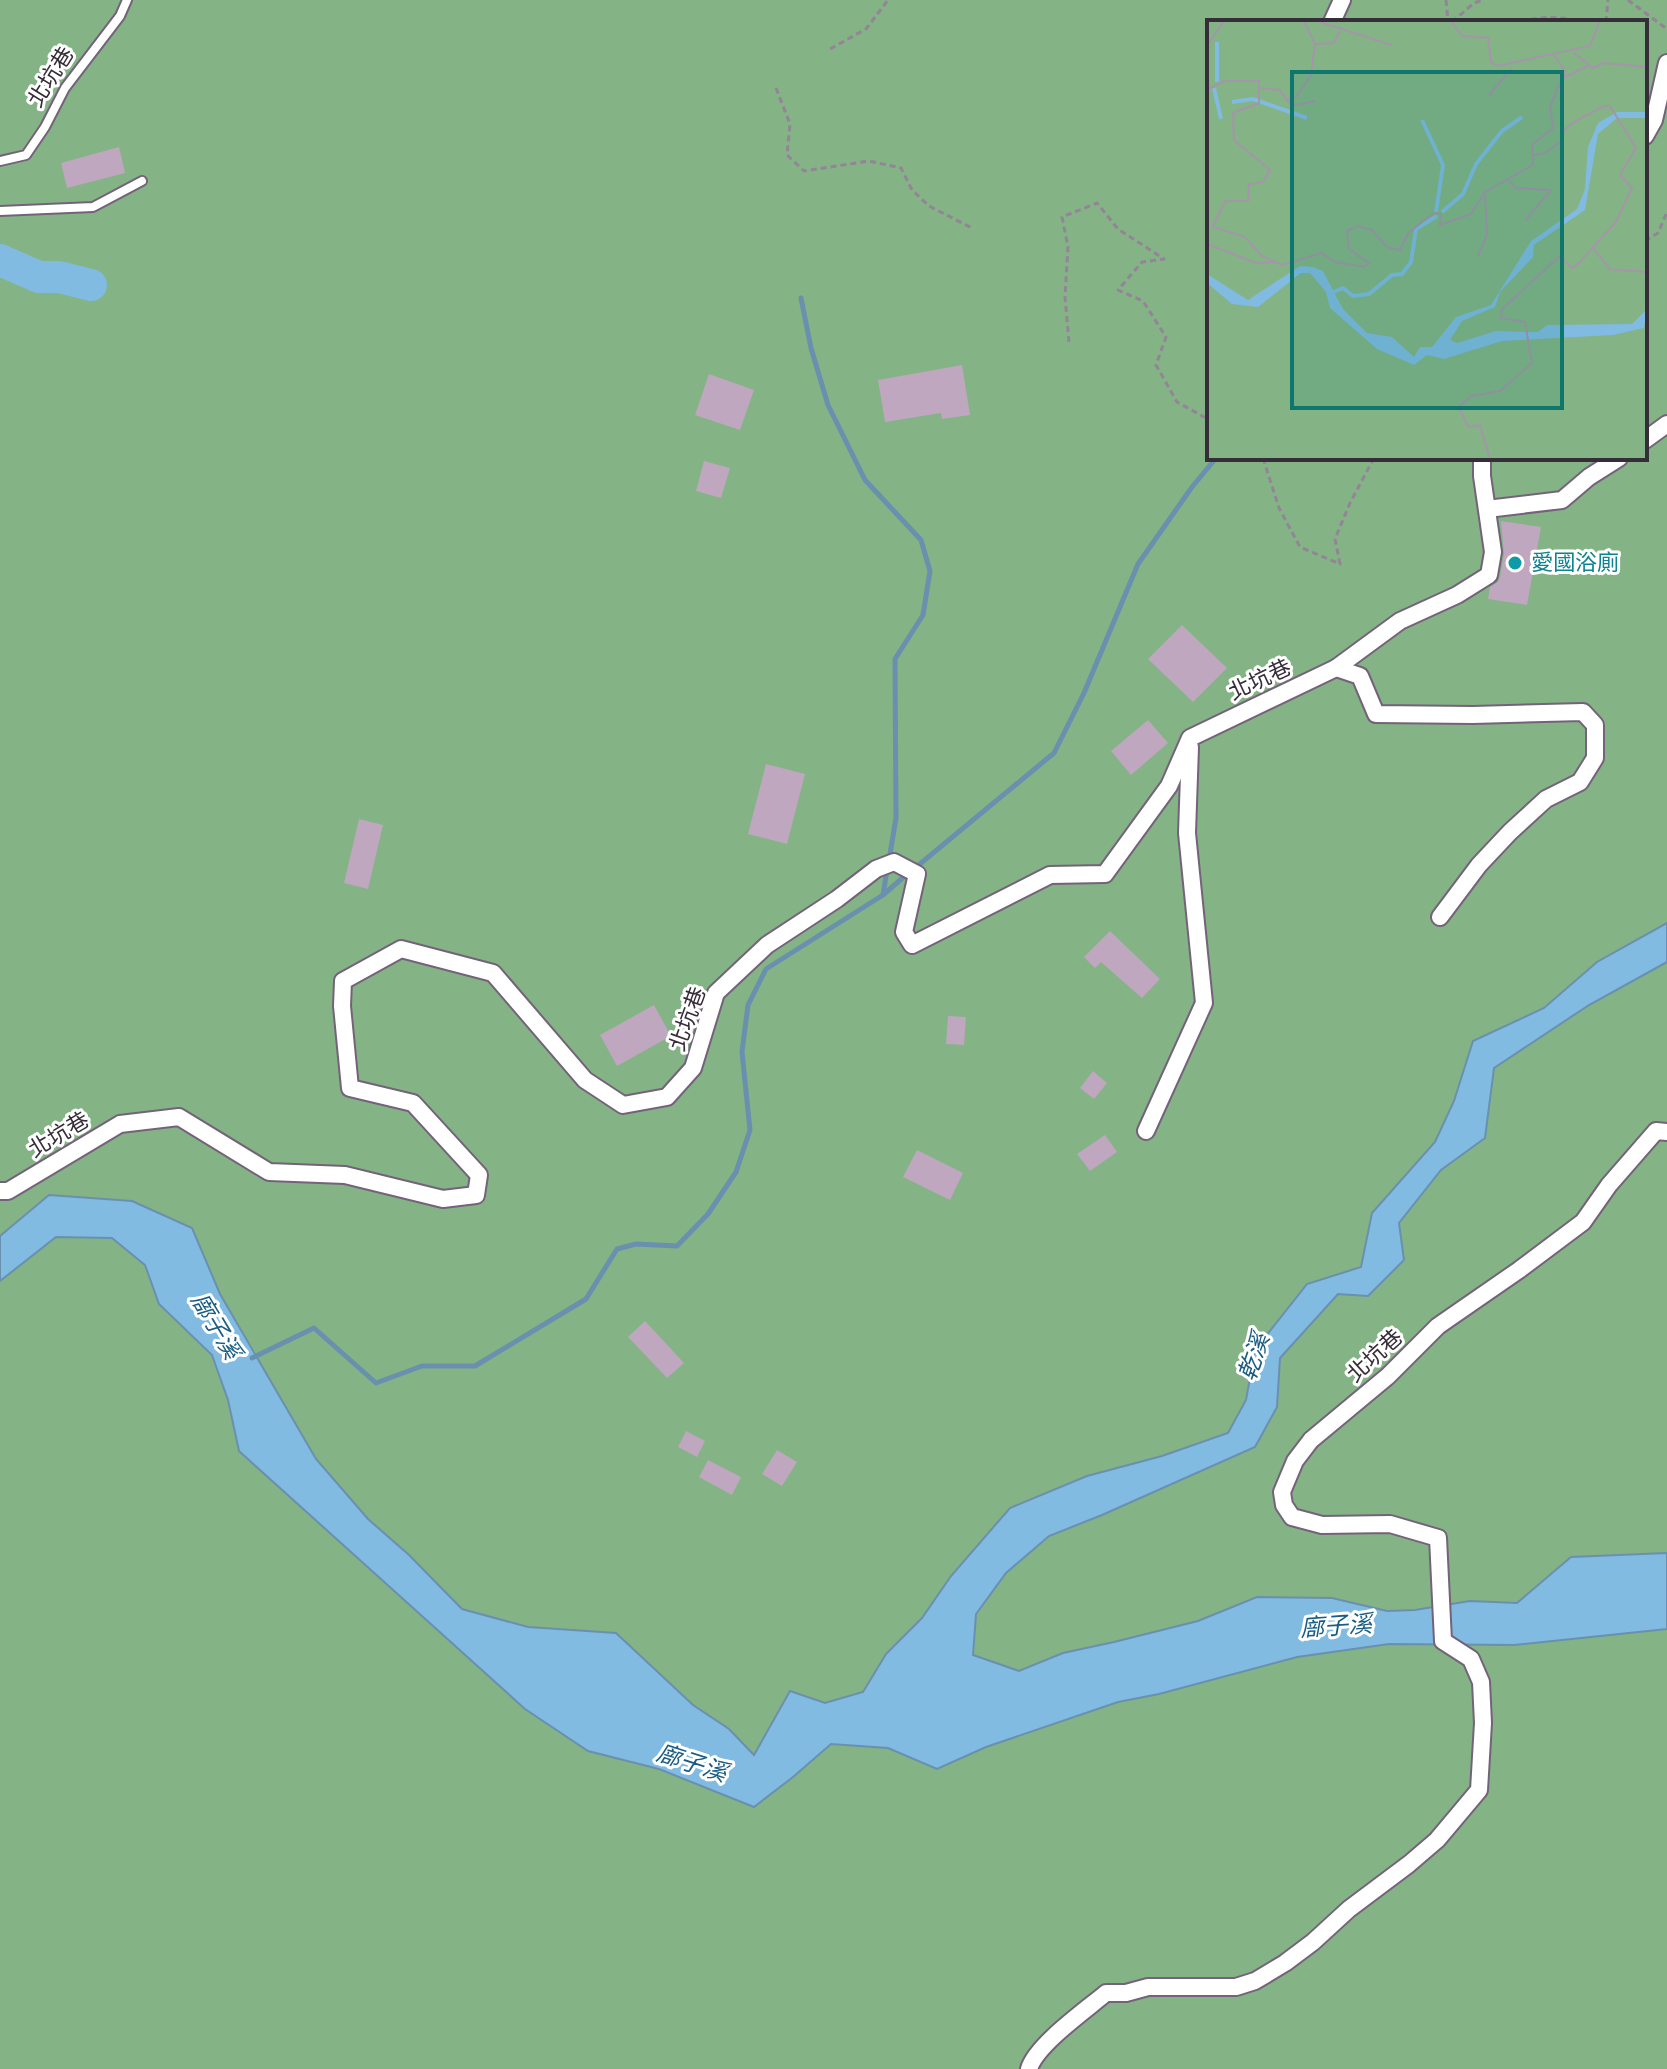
<svg xmlns="http://www.w3.org/2000/svg" width="1667" height="2069" font-family="Karla,'Noto Sans TC',sans-serif">
  <rect width="100%" height="100%" fill="#f0dbf7"/>
  <path fill="#84b385" fill-rule="evenodd" d="M0 0H1667V2069H0ZM1209 22H1645V458H1209Z"/>
  <path fill="#81bbe2" stroke="#6a90af" stroke-width="2" d="M1667 923V962L1589 1005 1494 1068 1485 1138 1441 1170 1399 1223 1404 1260 1368 1296 1338 1294 1280 1358 1277 1407 1255 1447 1102 1515 1049 1536 1006 1573 976 1614 973 1655 1019 1671 1063 1653 1114 1642 1198 1621 1257 1597 1332 1598 1387 1611 1415 1610 1470 1601 1517 1603 1571 1557 1667 1553V1629L1514 1645 1389 1644 1297 1657 1159 1694 1118 1702 986 1747 937 1769 888 1748 831 1744 793 1777 754 1807 659 1769 588 1751 525 1709 239 1451 228 1400 212 1355 159 1304 145 1265 112 1238 56 1237 0 1281V1236L49 1195 132 1201 192 1228 220 1294 316 1459 368 1519 409 1555 462 1609 528 1627 616 1633 693 1705 729 1729 754 1755 790 1691 825 1703 863 1692 886 1654 922 1618 951 1576 1010 1508 1087 1476 1162 1456 1228 1433 1246 1400 1255 1350 1307 1284 1361 1267 1372 1213 1435 1142 1454 1101 1473 1041 1544 1008 1597 962Z"/>
  <g fill="none" stroke-linecap="round" stroke-linejoin="round">
    <g stroke="#6a90af" stroke-width="5">
      <path d="M801 298 811 348 828 405 865 480 921 540 930 571 923 615 895 659 896 818 889 860"/>
      <path d="M915 868 1054 753 1084 693 1138 564 1192 487 1216 458"/>
      <path d="M883 895 887 870"/>
      <path d="M252 1358 314 1328 376 1383 422 1366H475L586 1299 617 1249 636 1244 677 1246 708 1214 736 1172 750 1130 742 1052 748 1005 766 969 883 895 907 874"/>
    </g>
    <path stroke="#81bbe2" stroke-width="32" d="M0 260 39 277H59L91 285"/>
  </g>
  <g fill="#bfa7bf">
    <path d="M119 147 125 173 67 188 61 163Z"/>
    <path d="M962 365 970 415 942 419 941 413 885 422 878 380Z"/>
    <path d="M709 374 754 390 740 430 695 415Z"/>
    <path d="M704 461 730 468 721 498 696 491Z"/>
    <path d="M1501 521 1541 527 1527 605 1488 599 1490 587 1498 582 1500 577 1504 554Z"/>
    <path d="M1182 625 1227 668 1193 702 1148 659Z"/>
    <path d="M1148 720 1168 743 1131 775 1111 751Z"/>
    <path d="M766 764 805 774 787 844 748 834Z"/>
    <path d="M359 819 383 825 368 889 344 883Z"/>
    <path d="M1110 931 1160 979 1142 998 1101 962 1095 968 1084 957Z"/>
    <path d="M654 1005 671 1036 617 1066 600 1035Z"/>
    <path d="M948 1016 966 1017 964 1045 946 1044Z"/>
    <path d="M1093 1071 1107 1083 1094 1099 1080 1088Z"/>
    <path d="M1105 1135 1117 1152 1090 1171 1077 1154Z"/>
    <path d="M917 1150 963 1173 950 1200 903 1177Z"/>
    <path d="M645 1321 684 1363 667 1378 628 1337Z"/>
    <path d="M686 1431 705 1441 697 1457 678 1447Z"/>
    <path d="M777 1450 797 1462 782 1486 762 1474Z"/>
    <path d="M708 1460 741 1477 732 1495 699 1477Z"/>
  </g>
  <g fill="none" stroke-linecap="round" stroke-linejoin="round">
    <defs>
      <g id="lane">
        <path d="M0 161 26 155 45 127 65 88 120 16 127 0"/>
        <path d="M0 211 93 207 142 181"/>
      </g>
      <g id="street">
        <path d="M1332 22 1342 0"/>
        <path d="M1645 136 1654 120 1667 63"/>
        <path d="M1645 440 1667 424"/>
        <path d="M1487 509 1562 500 1589 477 1619 458"/>
        <path d="M1336 668 1360 676 1376 714 1473 715 1583 712 1595 725V758L1580 782 1546 799 1510 832 1479 865 1440 917"/>
        <path d="M1146 1131 1204 1003 1187 833 1190 747"/>
        <path d="M0 1191H8L120 1124 179 1117 269 1172 345 1175 443 1199 476 1195 479 1175 413 1103 350 1088 342 1006 343 981 401 949 493 973 585 1080 623 1105 667 1097 693 1068 716 993 767 945 837 899 876 869 894 862 917 874 904 932 912 945 1050 875 1105 874 1169 786 1190 738 1336 668 1400 621 1457 595 1489 575 1493 552 1482 476V458"/>
        <path d="M1029 2069C1036 2045 1086 2010 1106 1993H1126L1148 1987H1236L1255 1981 1285 1963 1313 1942 1349 1909 1409 1864 1437 1840 1479 1790 1483 1723 1481 1682 1471 1659 1443 1641 1438 1538 1390 1524 1322 1525 1292 1517 1284 1505 1282 1492 1295 1461 1311 1440 1388 1376 1438 1326 1519 1270 1583 1222 1609 1185 1656 1131 1667 1132"/>
      </g>
    </defs>
    <use href="#lane" stroke="#74627a" stroke-width="12"/>
    <use href="#street" stroke="#74627a" stroke-width="20"/>
    <g stroke="#938498" stroke-width="3" stroke-dasharray="6 4" stroke-linecap="butt">
      <path d="M1446 0 1448 22"/>
      <path d="M1628 0 1667 29"/>
      <path d="M1452 22 1474 3 1483 0"/>
      <path d="M1521 22C1542 16 1560 16 1580 22"/>
      <path d="M1606 22 1608 0"/>
      <path d="M830 49 866 29 888 0"/>
      <path d="M776 88 790 124 787 155 804 171 869 161 901 168 912 190 929 206 972 228"/>
      <path d="M1645 241 1658 233 1667 212"/>
      <path d="M1069 342 1065 297 1068 247 1062 217 1097 203 1118 229 1164 259 1142 262 1118 290 1143 301 1166 337 1156 365 1177 402 1204 417 1209 416"/>
      <path d="M1263 458 1279 508 1300 547 1340 564 1335 539 1350 503 1374 458"/>
      <path d="M1530 461 1533 458"/>
    </g>
    <use href="#lane" stroke="#fff" stroke-width="8"/>
    <use href="#street" stroke="#fff" stroke-width="16"/>
  </g>
  <circle fill="#0f9aa8" stroke="#fff" stroke-width="3" cx="1515" cy="563" r="8"/>
  <g text-anchor="middle" dominant-baseline="central" stroke-width="6" stroke-linejoin="round" paint-order="stroke">
    <g font-size="22" fill="#352d37" stroke="#fff">
      <text transform="translate(51 77) rotate(-58)">北坑巷</text>
      <text transform="translate(1260 680) rotate(-25)">北坑巷</text>
      <text transform="translate(688 1019) rotate(-70)">北坑巷</text>
      <text transform="translate(59 1135) rotate(-31)">北坑巷</text>
      <text transform="translate(1375 1356) rotate(-42)">北坑巷</text>
    </g>
    <g font-size="22" fill="#0d838f" stroke="#fff" text-anchor="start">
      <text x="1531" y="563">愛國浴廁</text>
    </g>
    <g font-size="24" font-style="italic" fill="#1a5d83" stroke="#fff">
      <text transform="translate(216 1326) rotate(59)">廍子溪</text>
      <text transform="translate(1254 1357) rotate(-71)">乾溪</text>
      <text transform="translate(1336 1626) rotate(-4)">廍子溪</text>
      <text transform="translate(692 1763) rotate(18)">廍子溪</text>
    </g>
  </g>
  <g transform="translate(1207 20)">
    <rect width="440" height="440" fill="#f0dbf7"/>
    <path d="M0 1H440V439H0Z" fill="#84b385"/>
    <path d="M410 92H440V98H410L391 114 378 190 327 225 326 237 293 272 288 287 255 301 243 320 250 323 289 311 331 312 340 305 425 304 440 289 437 308 406 315 295 321 237 339 220 335 207 345 170 329 123 288 119 272 103 253H94L51 287 25 284 0 263V254L41 280 93 246 106 247 116 251 136 289 160 313 185 317 207 337 213 327H225L249 297 284 285 324 221 370 189 378 169 381 127 391 103Z" fill="#81bbe2"/>
    <path fill="none" stroke="#81bbe2" stroke-width="4" d="M10 62V22M7 68 14 99M25 82 46 79 100 98M215 100 236 145 229 192M235 192 256 174 269 144 295 111 315 97M124 273 136 268 146 276 162 274 185 255 195 254 204 242 209 209 230 196"/>
    <path fill="none" stroke="#a595aa" stroke-width="2" d="M97 1 108 24 127 23 133 11M110 1 184 25M244 1 255 16 281 18 284 42 290 46 383 26 393 1M0 26 17 1M367 33 386 48 396 43 440 47M356 58 383 45M54 68 73 70 84 86 108 81M0 70 17 61H52V83L26 93 27 120 63 150 56 162 42 164 41 181H18L6 207 38 217 55 236 75 245 114 233 128 242 157 247 162 243 142 229 140 211 150 206 165 210 180 227 193 230 201 213 227 193 234 194 233 205 264 194 278 172 326 145 325 125 346 108 343 87 358 51 347 35M282 75 305 48M78 80 89 77 104 55 108 24M302 161 308 168 344 170 318 201M0 224 49 243 68 242M385 227 403 249 440 252M271 236 280 215 278 174M283 439 273 405 261 407 252 387 264 376 293 371 325 343 318 302 294 298 295 289 353 236 365 248 369 246 409 202 425 168 413 155 429 128 403 86H397L368 101 355 112V121L338 133 327 135"/>
    <path fill="#0f766e" fill-opacity="0.15" stroke="#0f766e" stroke-width="4" d="M85 52H355V388H85Z"/>
    <rect width="440" height="440" fill="none" stroke="#352d37" stroke-width="4"/>
  </g>
</svg>
